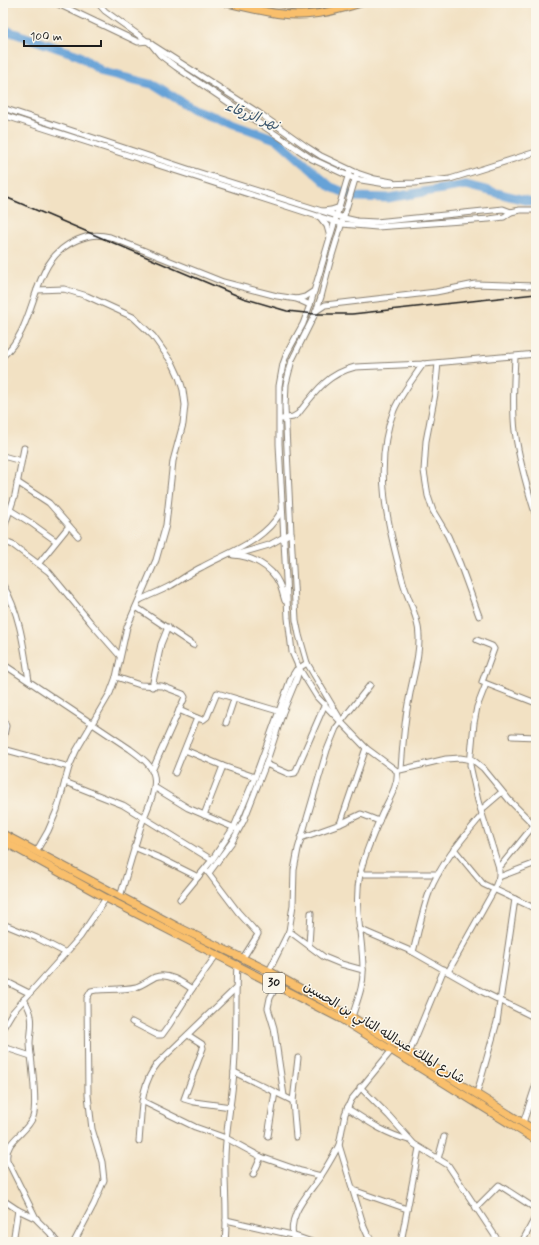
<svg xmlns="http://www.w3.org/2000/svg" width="539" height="1245" font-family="Mynerve,'Playpen Sans Arabic',sans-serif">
  <rect width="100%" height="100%" fill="#fbf7ec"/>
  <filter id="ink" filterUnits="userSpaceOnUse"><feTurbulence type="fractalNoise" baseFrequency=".025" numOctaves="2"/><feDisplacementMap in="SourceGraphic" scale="8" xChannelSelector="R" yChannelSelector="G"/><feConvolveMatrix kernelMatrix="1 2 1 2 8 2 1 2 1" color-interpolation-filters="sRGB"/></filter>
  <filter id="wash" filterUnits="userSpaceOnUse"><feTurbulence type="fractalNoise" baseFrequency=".012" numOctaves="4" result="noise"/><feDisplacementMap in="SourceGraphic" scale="16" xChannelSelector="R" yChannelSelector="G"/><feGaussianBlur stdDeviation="0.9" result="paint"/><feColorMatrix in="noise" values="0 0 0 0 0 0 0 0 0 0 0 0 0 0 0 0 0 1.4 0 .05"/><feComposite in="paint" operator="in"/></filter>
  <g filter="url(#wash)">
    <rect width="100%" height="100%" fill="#f2e1c3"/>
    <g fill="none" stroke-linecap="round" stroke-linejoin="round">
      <path stroke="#66a2d7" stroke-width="9" d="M3 31 5 30 78 55 103 72 155 85 193 109 278 140 331 187 356 197 388 198 466 185 536 203"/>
    </g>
  </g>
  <g filter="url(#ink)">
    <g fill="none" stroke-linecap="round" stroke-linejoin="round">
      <defs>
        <g id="minor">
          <path d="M56 3 138 42 149 41"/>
          <path d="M98 3 105 11 151 44 259 113 307 147 321 156 357 173 375 179 392 182"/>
          <path d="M151 44 160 55 176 67 312 159 355 179 386 184 415 183 450 179 536 152"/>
          <path d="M3 108 191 170 344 218 357 221 376 222 503 209 511 212 520 210H536"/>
          <path d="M3 115 342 224 377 227 489 219 504 217 511 212"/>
          <path d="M350 170 310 305 303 324 287 353 283 364 279 386V444L288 618 292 652 299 668 317 697 366 748 397 771C399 785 388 801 382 814 374 833 364 854 360 874 353 907 363 937 363 969 364 985 357 1001 352 1017"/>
          <path d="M323 211 331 210 340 207"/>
          <path d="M319 216 327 226 330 237"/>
          <path d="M297 299 305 297 314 291"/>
          <path d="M316 311 325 305 436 292 475 284 536 286"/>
          <path d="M3 356C40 324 28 260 77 240 89 235 97 234 110 237L223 282 277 296 297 299 310 305"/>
          <path d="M515 357C514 381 512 407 515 431 519 460 527 488 536 516"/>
          <path d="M438 363 435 394 426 441 424 471 428 496 433 511 448 536 460 564 479 616"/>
          <path d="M282 419 293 417 298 414C315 392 327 374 355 367L423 364 536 354"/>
          <path d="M3 456 21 461"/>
          <path d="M17 482 49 503 78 536"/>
          <path d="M10 510 31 523 56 541"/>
          <path d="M3 531 15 495 24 448"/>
          <path d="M3 541 13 545 49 572 91 623 120 656"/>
          <path d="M238 554 269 545 291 533"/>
          <path d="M233 555C251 556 271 566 279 583 282 589 283 595 285 601"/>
          <path d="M39 563 69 526"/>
          <path d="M3 585C20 613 24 648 29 681"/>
          <path d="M140 600C150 595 161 591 170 586 181 580 191 572 202 567 231 551 263 542 281 512"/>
          <path d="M136 607 193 645"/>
          <path d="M477 640 492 646 494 649 482 682 536 703"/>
          <path d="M3 664 130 749C139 756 152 764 154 776 157 793 146 810 141 826 134 850 127 873 120 897"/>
          <path d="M116 677 140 685 162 686 183 694 185 697 152 771"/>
          <path d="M152 687 161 644 168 627"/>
          <path d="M179 710 197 718"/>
          <path d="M3 717 6 726 3 740"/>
          <path d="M339 717 307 663 299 635 296 620 291 533 285 407 286 384 292 360 315 314 321 297 330 262 357 173"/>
          <path d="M226 723 234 699"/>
          <path d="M512 736 536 737"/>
          <path d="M3 749 69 767"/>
          <path d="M185 750 223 766 255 777"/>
          <path d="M266 764 289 774 295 773 325 704"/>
          <path d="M401 769C403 745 404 722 409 699 412 679 420 658 419 637 419 618 408 600 403 582 388 527 372 466 394 410 401 394 413 379 423 364"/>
          <path d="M400 770 446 759 460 758 473 760 483 768 510 801 536 827"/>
          <path d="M175 773 197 718 203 720 207 717 217 693 278 711"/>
          <path d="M65 782 123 805 212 860"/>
          <path d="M154 787 188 808 237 829"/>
          <path d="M481 810 502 792"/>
          <path d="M204 815 223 766"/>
          <path d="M340 824 366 748"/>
          <path d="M301 838 340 824 361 814 379 821"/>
          <path d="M134 847 162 859 198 877"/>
          <path d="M454 849 483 884 536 909"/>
          <path d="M36 852 48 831 57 810 69 767 76 751 110 693 116 677 127 627 156 560 166 525 173 461 183 424 185 405 183 390 179 377 173 364 153 336 133 317 87 296 64 289 37 290"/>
          <path d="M499 868 534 825"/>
          <path d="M207 871 238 912 258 934 257 936 243 958"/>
          <path d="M209 873 232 842 244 820 266 764 283 712 297 678 299 669"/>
          <path d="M360 874H438"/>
          <path d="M499 877 536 863"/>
          <path d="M180 899 212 860 234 827 255 777 291 678 296 670 307 663"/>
          <path d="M3 924 37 938 66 953"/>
          <path d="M359 929 413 952 483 992 536 1018"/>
          <path d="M289 931 324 957 341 964 363 970"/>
          <path d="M309 945 311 913"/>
          <path d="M413 952C418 933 422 912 429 893 441 863 462 839 482 815"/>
          <path d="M269 971 289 931 293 905 294 870 298 849 327 750 336 728 370 685"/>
          <path d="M448 972 494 890 499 877V868L478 801 470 765 474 723 477 707 486 684"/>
          <path d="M3 980 29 993"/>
          <path d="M277 985 270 998 268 1008 274 1028 284 1096"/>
          <path d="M24 999C27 1005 30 1010 31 1016 33 1025 30 1035 30 1044 31 1062 38 1102 33 1117 27 1134 4 1140 7 1160L37 1220 50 1233 57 1242"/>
          <path d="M132 1022 157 1035H162L170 1024 192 989 217 954"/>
          <path d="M3 1028 12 1013 80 937 106 898"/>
          <path d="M188 1035 202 1044 203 1048 184 1099 194 1102 231 1107"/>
          <path d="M3 1047 31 1056"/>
          <path d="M410 1051 444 969"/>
          <path d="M234 1072 293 1101"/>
          <path d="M360 1087 389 1116 414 1144 448 1165 499 1242"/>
          <path d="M477 1093 497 1022 515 899"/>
          <path d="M142 1101 195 1127 226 1138 261 1157 301 1171 321 1176"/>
          <path d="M347 1108C367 1121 385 1134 409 1140"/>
          <path d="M523 1123 536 1084"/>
          <path d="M268 1136 275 1092"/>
          <path d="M296 1137 293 1101 298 1058"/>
          <path d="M139 1141C142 1113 139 1086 158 1063L236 988"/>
          <path d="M438 1159 444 1137"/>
          <path d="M253 1175 261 1157"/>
          <path d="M353 1190 407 1209"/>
          <path d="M3 1200 18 1210 37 1219"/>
          <path d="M476 1208 499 1185 536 1209"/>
          <path d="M226 1220 292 1235 312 1242"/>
          <path d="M13 1242 18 1210"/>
          <path d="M74 1242 94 1204 104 1180 102 1162 92 1129 88 1095 87 998 91 991 96 990C109 989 123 990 136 987 143 985 149 980 155 977 167 972 182 982 192 989"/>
          <path d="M225 1242C228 1214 224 1185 225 1156 226 1128 232 1100 234 1071 237 1036 235 1000 237 964"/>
          <path d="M294 1242C286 1216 306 1197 320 1177 327 1167 333 1156 339 1145"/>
          <path d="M374 1242 368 1236 364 1227 339 1145 345 1114 351 1100 392 1050"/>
          <path d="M401 1242 419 1148"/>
          <path d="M522 1242 536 1216"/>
        </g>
        <g id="major">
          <path d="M227 3C255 9 284 18 313 14 329 13 345 8 361 3"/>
          <path d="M277 3C293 7 309 7 326 3"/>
          <path d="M3 834 178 927 269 971 352 1017 536 1131"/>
          <path d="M3 841 106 898 341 1019 536 1140"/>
        </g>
      </defs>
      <use href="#minor" stroke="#877e70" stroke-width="7"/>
      <use href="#major" stroke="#877e70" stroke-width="9"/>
      <use href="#minor" stroke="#fff" stroke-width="5"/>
      <use href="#major" stroke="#f9bf6c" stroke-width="7"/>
      <path stroke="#1c1c1c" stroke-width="1.5" d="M3 196 243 298 287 311 315 314H352L536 294"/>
    </g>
  </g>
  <g text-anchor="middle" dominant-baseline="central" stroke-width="3" stroke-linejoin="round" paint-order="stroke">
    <rect fill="#fbf7ec" stroke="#5f5e5a" stroke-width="1" x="263" y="973" width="22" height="20" rx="3"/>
    <g font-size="12" font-weight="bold" fill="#1c1c1c">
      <text x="274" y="983">30</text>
    </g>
    <g font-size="13" fill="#1c1c1c" stroke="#fbf7ec">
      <text transform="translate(384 1033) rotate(31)">شارع الملك عبدالله الثاني بن الحسين</text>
    </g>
    <g font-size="14" font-style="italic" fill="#3d5870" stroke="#fbf7ec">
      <text transform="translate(252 116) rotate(21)">نهر الزرقاء</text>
    </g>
  </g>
  <rect width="539" height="1245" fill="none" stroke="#fbf7ec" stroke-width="16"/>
  <path d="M24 40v6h77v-6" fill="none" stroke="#1c1c1c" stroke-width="2"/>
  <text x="30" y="40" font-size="12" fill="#1c1c1c" stroke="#fbf7ec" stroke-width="3" paint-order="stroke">100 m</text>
</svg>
